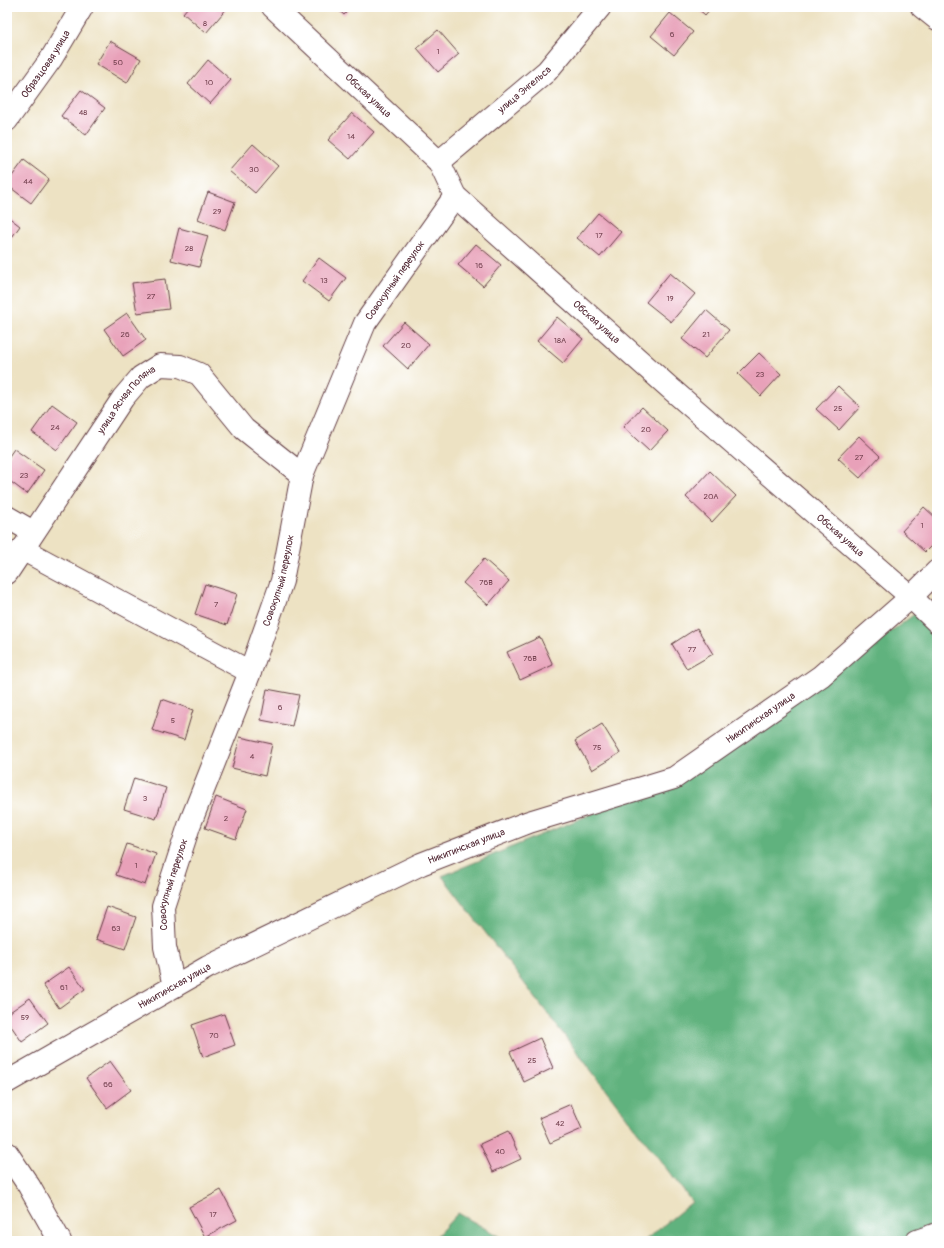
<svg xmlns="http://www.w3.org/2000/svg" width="944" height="1248" font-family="Pangolin,sans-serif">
  <rect width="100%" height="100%" fill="#fff"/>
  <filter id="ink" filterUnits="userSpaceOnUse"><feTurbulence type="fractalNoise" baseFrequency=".025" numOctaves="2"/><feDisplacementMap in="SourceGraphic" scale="8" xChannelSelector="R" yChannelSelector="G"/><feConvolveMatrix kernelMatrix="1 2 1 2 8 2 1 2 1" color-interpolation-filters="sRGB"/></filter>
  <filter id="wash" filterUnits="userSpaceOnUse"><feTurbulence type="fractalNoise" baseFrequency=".012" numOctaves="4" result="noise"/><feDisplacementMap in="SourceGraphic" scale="16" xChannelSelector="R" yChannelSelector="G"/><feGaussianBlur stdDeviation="0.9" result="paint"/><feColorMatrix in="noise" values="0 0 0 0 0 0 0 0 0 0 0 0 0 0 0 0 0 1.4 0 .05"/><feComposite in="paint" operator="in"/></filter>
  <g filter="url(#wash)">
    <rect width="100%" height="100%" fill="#ede2c3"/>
    <g fill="#61b27e" stroke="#566854">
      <path d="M937 598V1241H644L692 1202 442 876 700 769Z"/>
      <path d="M458 1213 507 1241H432Z"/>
    </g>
    <g id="blocks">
      <g fill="#e8a1b9">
        <path d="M188 7H228L206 33 183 13Z"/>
        <path d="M335 7H351L344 15Z"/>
        <path d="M696 7H712L705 15Z"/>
        <path d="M670 13 693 32 674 55 651 36Z"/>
        <path d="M438 30 459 54 438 72 417 48Z"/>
        <path d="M110 41 141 59 127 83 96 64Z"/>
        <path d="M208 60 231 80 210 104 188 84Z"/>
        <path d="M81 90 105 108 86 135 61 116Z"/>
        <path d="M352 113 374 132 350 159 328 140Z"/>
        <path d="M253 144 278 166 255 193 229 171Z"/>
        <path d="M24 160 49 179 31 203 7 185V183Z"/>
        <path d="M208 192 235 202 225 230 198 219Z"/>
        <path d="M598 213 621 232 600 257 577 238Z"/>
        <path d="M7 216 20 226 7 244Z"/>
        <path d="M179 228 208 236 199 267 171 260Z"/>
        <path d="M476 244 501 265 483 286 458 265Z"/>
        <path d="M319 258 346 278 329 301 302 281Z"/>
        <path d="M670 273 695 294 671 322 646 302Z"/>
        <path d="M165 279 169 309 137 313 132 283Z"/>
        <path d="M706 310 729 330 705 358 682 339Z"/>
        <path d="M127 313 146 340 123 356 104 329Z"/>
        <path d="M557 317 583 339 563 363 537 341Z"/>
        <path d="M404 322 429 344 408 369 383 346Z"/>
        <path d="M759 353 781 374 761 396 738 374Z"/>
        <path d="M838 386 860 407 839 430 816 409Z"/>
        <path d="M52 404 77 422 57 450 32 432Z"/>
        <path d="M642 407 668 431 649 451 623 427Z"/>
        <path d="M859 436 880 456 860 478 838 458Z"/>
        <path d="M14 449 44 470 27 494 7 479V459Z"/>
        <path d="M710 471 736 496 712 522 686 497Z"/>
        <path d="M924 507 937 519V540L925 552 902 531Z"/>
        <path d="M484 559 509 581 488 605 463 583Z"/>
        <path d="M205 584 237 594 227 625 195 614Z"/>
        <path d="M697 628 713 654 687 669 672 644Z"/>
        <path d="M540 637 553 665 520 680 507 652Z"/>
        <path d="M267 689 299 695 292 726 261 720Z"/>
        <path d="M162 699 193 710 184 740 152 730Z"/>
        <path d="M602 724 620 753 592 770 575 741Z"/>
        <path d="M240 737 272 744 265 776 232 768Z"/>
        <path d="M134 778 166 788 156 819 124 809Z"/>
        <path d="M216 797 247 809 236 839 205 828Z"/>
        <path d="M127 844 156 854 145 885 116 875Z"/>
        <path d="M107 907 136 917 125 949 96 939Z"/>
        <path d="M69 967 85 989 59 1008 43 985Z"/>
        <path d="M30 998 48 1023 22 1042 7 1020V1014Z"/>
        <path d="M224 1014 235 1045 203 1057 192 1025Z"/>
        <path d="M540 1038 553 1068 524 1082 510 1052Z"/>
        <path d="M110 1061 131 1090 107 1108 86 1078Z"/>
        <path d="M571 1104 582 1129 550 1143 539 1118Z"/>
        <path d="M508 1131 521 1159 493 1172 480 1144Z"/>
        <path d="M221 1190 237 1220 205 1237 189 1207Z"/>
      </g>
    </g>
  </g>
  <g filter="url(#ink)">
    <use href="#blocks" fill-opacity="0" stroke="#623c42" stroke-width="1"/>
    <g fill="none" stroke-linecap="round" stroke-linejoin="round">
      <defs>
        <g id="minor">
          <path id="s1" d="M273 7 439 162 455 196 670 388 911 597 937 622"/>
          <path d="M922 7 937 19"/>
          <path id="s2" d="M7 120 51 59 82 7"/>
          <path id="s3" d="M439 162 547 71 600 7"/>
          <path d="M7 517 33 532"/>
          <path d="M22 549 250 672"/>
          <path id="s4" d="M7 573 123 398 141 377 160 365 180 366 199 374 244 429 302 475"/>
          <path id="s5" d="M174 986 165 947 163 906 189 826 250 672 282 581 302 475 365 323 455 196"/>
          <path id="s6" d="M7 1082 208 967 421 864 529 822 674 778 821 676 911 597 937 571"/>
          <path d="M7 1153 29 1186 60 1241"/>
          <path d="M917 1241 937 1234"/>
        </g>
      </defs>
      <use href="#minor" stroke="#623c42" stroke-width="24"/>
      <use href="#minor" stroke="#fff" stroke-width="22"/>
    </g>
  </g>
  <g text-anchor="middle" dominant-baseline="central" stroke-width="3" stroke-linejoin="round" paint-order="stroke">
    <g font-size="8" fill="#72404e">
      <text x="205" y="23">8</text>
      <text x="672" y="34">6</text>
      <text x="438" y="51">1</text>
      <text x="118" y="62">50</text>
      <text x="209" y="82">10</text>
      <text x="83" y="112">48</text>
      <text x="351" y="136">14</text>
      <text x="254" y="169">30</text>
      <text x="28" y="181">44</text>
      <text x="217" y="211">29</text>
      <text x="599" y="235">17</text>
      <text x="189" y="248">28</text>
      <text x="479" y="265">16</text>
      <text x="324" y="280">13</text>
      <text x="151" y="296">27</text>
      <text x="670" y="298">19</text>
      <text x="125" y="334">26</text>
      <text x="706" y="334">21</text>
      <text x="560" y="340">18А</text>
      <text x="406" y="345">20</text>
      <text x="760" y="374">23</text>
      <text x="838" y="408">25</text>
      <text x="55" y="427">24</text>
      <text x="646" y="429">20</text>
      <text x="859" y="457">27</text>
      <text x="24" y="475">23</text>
      <text x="711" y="496">20А</text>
      <text x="922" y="525">1</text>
      <text x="486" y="582">76В</text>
      <text x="216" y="604">7</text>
      <text x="692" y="649">77</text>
      <text x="530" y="658">76В</text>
      <text x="280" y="707">6</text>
      <text x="173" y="720">5</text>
      <text x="597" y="747">75</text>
      <text x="252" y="756">4</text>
      <text x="145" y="798">3</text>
      <text x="226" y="818">2</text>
      <text x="136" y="865">1</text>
      <text x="116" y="928">63</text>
      <text x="64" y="987">61</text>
      <text x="25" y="1017">59</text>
      <text x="214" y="1035">70</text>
      <text x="532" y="1060">25</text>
      <text x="108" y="1084">66</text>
      <text x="560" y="1123">42</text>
      <text x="500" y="1151">40</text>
      <text x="213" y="1214">17</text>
    </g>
    <g font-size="10" fill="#4a1f2b" stroke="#fff">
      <text stroke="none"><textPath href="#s2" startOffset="68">Образцовая улица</textPath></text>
      <text stroke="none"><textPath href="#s3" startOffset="112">улица Энгельса</textPath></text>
      <text stroke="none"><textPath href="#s1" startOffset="130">Обская улица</textPath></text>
      <text stroke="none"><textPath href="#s5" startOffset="752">Совокупный переулок</textPath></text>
      <text stroke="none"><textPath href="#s1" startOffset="454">Обская улица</textPath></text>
      <text stroke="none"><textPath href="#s4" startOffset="211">улица Ясная Поляна</textPath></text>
      <text stroke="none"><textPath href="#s1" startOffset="778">Обская улица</textPath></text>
      <text stroke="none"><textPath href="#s5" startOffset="427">Совокупный переулок</textPath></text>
      <text stroke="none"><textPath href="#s6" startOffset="841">Никитинская улица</textPath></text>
      <text stroke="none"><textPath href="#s6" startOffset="517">Никитинская улица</textPath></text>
      <text stroke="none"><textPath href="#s5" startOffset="104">Совокупный переулок</textPath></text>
      <text stroke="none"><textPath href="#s6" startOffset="193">Никитинская улица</textPath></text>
    </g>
  </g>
  <rect width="944" height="1248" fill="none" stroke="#fff" stroke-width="24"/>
</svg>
